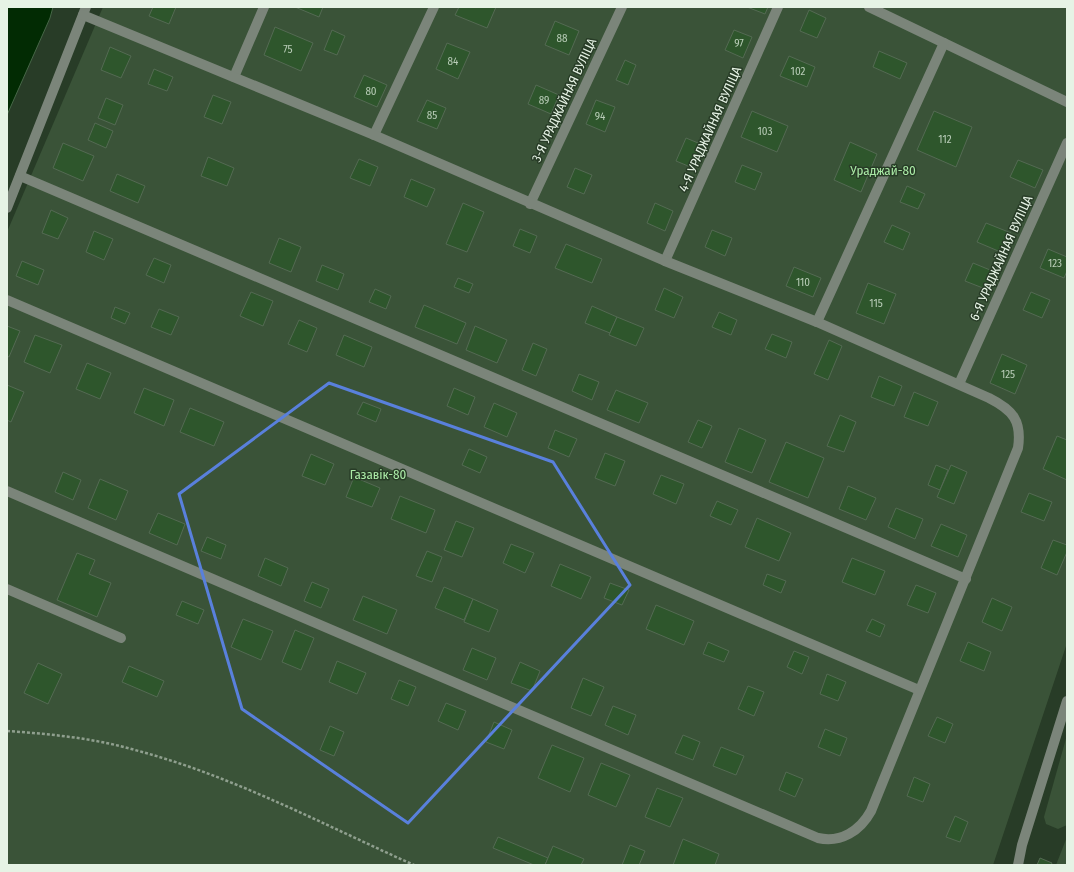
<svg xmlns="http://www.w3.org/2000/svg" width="1074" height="872" font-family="'Fira Sans Condensed',sans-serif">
  <rect width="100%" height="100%" fill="#283c27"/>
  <g fill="#3a5338">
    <path d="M103 7H1067V643L993 865H7V232Z"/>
    <path d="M1067 735V825L1058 829 1046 824 1044 817Z"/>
    <path d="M1067 837V865H1056Z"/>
  </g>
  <path fill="#022b03" stroke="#466747" d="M7 7H53L50 18 7 115Z"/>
  <g fill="#2e562c" stroke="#546a53">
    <path d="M153 7H176L169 24 149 16Z"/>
    <path d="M295 7H323L319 17Z"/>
    <path d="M459 7H496L487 28 455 15Z"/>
    <path d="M747 7H768L765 14Z"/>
    <path d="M809 10 826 18 817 38 800 31Z"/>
    <path d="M555 21 579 31 569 55 545 45Z"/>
    <path d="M275 27 313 43 301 71 264 55Z"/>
    <path d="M332 30 345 36 337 55 324 50Z"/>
    <path d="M734 30 752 37 743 58 725 50Z"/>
    <path d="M447 43 470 52 458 79 436 69Z"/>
    <path d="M110 47 131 56 121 78 101 70Z"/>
    <path d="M879 51 907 63 900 79 873 67Z"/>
    <path d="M789 56 815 67 807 87 780 76Z"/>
    <path d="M625 60 636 65 628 85 616 80Z"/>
    <path d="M154 69 173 77 167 91 148 84Z"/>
    <path d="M364 75 387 85 377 107 354 97Z"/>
    <path d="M536 85 559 95 551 114 528 104Z"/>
    <path d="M213 95 231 102 222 124 204 117Z"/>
    <path d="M106 98 123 105 115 125 98 118Z"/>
    <path d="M427 100 446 108 437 129 417 121Z"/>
    <path d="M596 100 615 107 605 132 586 124Z"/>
    <path d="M752 111 788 126 777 152 741 137Z"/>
    <path d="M934 111 972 127 956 167 917 150Z"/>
    <path d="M95 123 113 131 106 148 88 140Z"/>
    <path d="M686 138 703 145 693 168 676 161Z"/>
    <path d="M850 142 877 154 861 192 834 180Z"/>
    <path d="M63 143 94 156 83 181 53 168Z"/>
    <path d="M208 157 234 168 227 186 201 176Z"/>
    <path d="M359 159 378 167 370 186 350 178Z"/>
    <path d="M1018 160 1043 170 1035 188 1010 177Z"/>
    <path d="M742 165 762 173 755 190 735 182Z"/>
    <path d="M575 168 592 175 584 194 567 187Z"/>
    <path d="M117 174 145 186 138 203 110 191Z"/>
    <path d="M411 179 435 189 427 207 404 197Z"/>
    <path d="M907 186 925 194 918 209 900 202Z"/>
    <path d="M463 203 484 212 467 252 446 244Z"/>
    <path d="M655 203 673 211 665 231 647 223Z"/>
    <path d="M51 210 68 218 58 239 42 233Z"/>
    <path d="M986 223 1011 233 1003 253 977 242Z"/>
    <path d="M892 225 910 233 903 250 884 242Z"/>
    <path d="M520 229 537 236 530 253 513 246Z"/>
    <path d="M712 230 732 238 725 256 705 247Z"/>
    <path d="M94 231 113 239 104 260 86 252Z"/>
    <path d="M279 238 301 247 291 272 269 263Z"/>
    <path d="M566 244 602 259 592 283 555 268Z"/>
    <path d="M1048 249 1067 257V271L1064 278 1040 268Z"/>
    <path d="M154 258 171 265 164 283 146 275Z"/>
    <path d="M22 261 44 270 38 285 16 276Z"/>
    <path d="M973 263 995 272 988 290 965 281Z"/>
    <path d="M322 265 344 274 338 290 316 281Z"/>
    <path d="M794 267 821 278 813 297 786 286Z"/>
    <path d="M458 278 473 284 469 293 454 287Z"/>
    <path d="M868 283 896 294 884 324 856 313Z"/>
    <path d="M664 288 683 297 674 318 655 310Z"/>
    <path d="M375 289 391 296 386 309 369 302Z"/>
    <path d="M251 292 273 301 263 326 240 316Z"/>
    <path d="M1031 292 1050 300 1042 318 1023 310Z"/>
    <path d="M424 305 466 323 457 344 415 327Z"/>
    <path d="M592 306 617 317 610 333 585 323Z"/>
    <path d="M115 307 130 313 125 324 111 318Z"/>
    <path d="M159 309 179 317 171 335 151 327Z"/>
    <path d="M719 312 737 320 731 335 712 327Z"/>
    <path d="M617 317 644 328 636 346 609 335Z"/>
    <path d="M299 320 317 328 307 352 288 344Z"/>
    <path d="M7 326 20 331 9 357 7 356Z"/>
    <path d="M475 326 507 340 497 363 466 350Z"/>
    <path d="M772 334 792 342 786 358 765 349Z"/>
    <path d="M35 335 62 345 50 373 24 362Z"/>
    <path d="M344 335 372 347 364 367 336 355Z"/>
    <path d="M829 340 842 346 828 380 814 374Z"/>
    <path d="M533 343 547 349 536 376 522 370Z"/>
    <path d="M1002 354 1027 365 1015 394 990 383Z"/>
    <path d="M87 363 111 373 100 399 76 389Z"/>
    <path d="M579 374 599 382 592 400 572 391Z"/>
    <path d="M879 376 902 386 894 406 871 397Z"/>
    <path d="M7 385 24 392 11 422 7 420Z"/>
    <path d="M144 388 174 400 164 426 134 413Z"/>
    <path d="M454 388 475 397 468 415 447 406Z"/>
    <path d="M616 390 648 403 639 423 607 410Z"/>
    <path d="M914 392 938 402 928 426 904 417Z"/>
    <path d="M363 402 381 409 376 422 357 414Z"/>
    <path d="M494 403 517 413 507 437 484 427Z"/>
    <path d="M190 408 224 422 214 446 180 432Z"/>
    <path d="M840 415 856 422 844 452 827 446Z"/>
    <path d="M698 420 712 426 702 448 688 442Z"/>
    <path d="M739 428 766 440 752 473 725 462Z"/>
    <path d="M555 430 577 439 569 457 548 448Z"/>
    <path d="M1057 436 1067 440V480L1043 469Z"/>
    <path d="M786 442 824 458 808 498 769 482Z"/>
    <path d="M469 449 487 457 480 473 462 465Z"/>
    <path d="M605 453 625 461 615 486 595 478Z"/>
    <path d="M311 454 334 464 325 485 302 476Z"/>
    <path d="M936 465 948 470 940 490 928 485Z"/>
    <path d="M951 465 967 472 954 504 937 497Z"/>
    <path d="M63 472 81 480 73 500 55 492Z"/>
    <path d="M661 475 684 484 676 504 653 494Z"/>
    <path d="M354 477 380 488 372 507 346 497Z"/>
    <path d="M100 479 128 491 116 520 88 508Z"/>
    <path d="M848 486 876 498 866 520 839 509Z"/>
    <path d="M1029 493 1052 502 1044 521 1021 512Z"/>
    <path d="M400 496 435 510 426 533 391 519Z"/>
    <path d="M717 501 738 510 731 525 710 516Z"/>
    <path d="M896 508 923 519 915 539 888 527Z"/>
    <path d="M158 513 185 524 177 545 149 533Z"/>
    <path d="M757 518 791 533 779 561 745 547Z"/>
    <path d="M456 521 474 528 462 557 444 550Z"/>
    <path d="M941 524 967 535 958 557 931 546Z"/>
    <path d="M207 537 226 545 221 559 201 551Z"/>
    <path d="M1053 540 1067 545V552L1057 575 1041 568Z"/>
    <path d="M511 544 534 553 525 573 503 563Z"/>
    <path d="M427 551 442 557 432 582 416 576Z"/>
    <path d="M77 553 95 560 89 574 111 583 97 617 57 600Z"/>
    <path d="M265 558 288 568 281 586 258 576Z"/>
    <path d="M852 558 885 571 875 595 842 582Z"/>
    <path d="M560 564 591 577 581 599 551 586Z"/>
    <path d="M767 574 786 581 781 593 763 585Z"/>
    <path d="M312 582 329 589 321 608 304 601Z"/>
    <path d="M610 583 629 590 622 605 604 598Z"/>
    <path d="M916 585 936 593 928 613 907 605Z"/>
    <path d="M444 587 473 599 464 620 435 608Z"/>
    <path d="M363 596 397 610 387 634 353 620Z"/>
    <path d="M992 598 1012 607 1002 631 982 622Z"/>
    <path d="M473 599 498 610 489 632 464 622Z"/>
    <path d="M182 601 204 610 198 624 176 615Z"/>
    <path d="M656 605 694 621 684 645 646 629Z"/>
    <path d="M243 619 273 631 261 660 231 647Z"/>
    <path d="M872 619 885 625 880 637 866 631Z"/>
    <path d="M295 630 314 638 301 670 282 662Z"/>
    <path d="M708 642 729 651 724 662 703 654Z"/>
    <path d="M968 642 991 652 984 671 960 661Z"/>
    <path d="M472 648 496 658 487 680 463 670Z"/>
    <path d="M794 651 809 657 802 674 787 667Z"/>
    <path d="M337 661 366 673 357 694 329 682Z"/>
    <path d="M520 662 540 671 532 691 511 683Z"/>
    <path d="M38 663 62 674 48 704 24 693Z"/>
    <path d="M129 666 164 681 157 697 122 682Z"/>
    <path d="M827 674 846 682 838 701 820 694Z"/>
    <path d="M583 678 604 687 591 716 571 708Z"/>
    <path d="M399 680 416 687 408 706 391 699Z"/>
    <path d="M748 686 764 692 754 716 738 709Z"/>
    <path d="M446 703 466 711 458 730 438 721Z"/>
    <path d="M613 706 636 715 628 735 605 725Z"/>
    <path d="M937 717 953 724 945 743 928 736Z"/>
    <path d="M494 722 512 730 504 749 486 742Z"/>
    <path d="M330 726 344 732 334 756 320 750Z"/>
    <path d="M825 729 847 738 840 756 818 747Z"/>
    <path d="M683 735 700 742 693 760 675 753Z"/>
    <path d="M552 745 584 758 570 792 538 778Z"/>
    <path d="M721 747 744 756 736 775 713 766Z"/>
    <path d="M601 763 630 775 616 807 588 795Z"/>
    <path d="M786 772 803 779 795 797 779 790Z"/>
    <path d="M914 777 930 784 923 802 907 796Z"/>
    <path d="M657 788 683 798 670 827 645 817Z"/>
    <path d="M955 816 968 822 960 842 946 837Z"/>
    <path d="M498 837 548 858 545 865H534L493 848Z"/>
    <path d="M683 839 719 854 715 865H673Z"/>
    <path d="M630 845 645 851 639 865H622Z"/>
    <path d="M553 846 584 859 581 865H545Z"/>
    <path d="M1040 858 1052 863 1051 865H1037Z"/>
  </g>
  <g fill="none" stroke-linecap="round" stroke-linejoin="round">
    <path stroke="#8f9f8e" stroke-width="2.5" stroke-dasharray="3 2" stroke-linecap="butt" d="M7 731C50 734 93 738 135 750 233 776 322 824 414 865"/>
    <g stroke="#7b857a" stroke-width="10">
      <path d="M869 7 1067 102"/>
      <path d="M234 77 264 7"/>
      <path d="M374 135 434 7"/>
      <path d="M20 176 966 579"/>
      <path d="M530 204 622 7"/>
      <path d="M7 208 86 7"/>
      <path d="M665 261 778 7"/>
      <path d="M7 300 919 690"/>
      <path d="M817 322 944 43"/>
      <path d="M959 384 1067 143"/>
      <path d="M7 491 818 838C841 843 860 831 871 811L1018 448C1022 421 1013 410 989 398L817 322 665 261 374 135 83 15"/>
      <path d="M7 589 121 638"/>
      <path d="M1018 865 1022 845 1067 701"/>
    </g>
  </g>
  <path fill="none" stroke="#5980dc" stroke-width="3" stroke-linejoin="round" d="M329 383 553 462 630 585 408 823 242 709 179 494Z"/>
  <g text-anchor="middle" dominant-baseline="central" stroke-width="3" stroke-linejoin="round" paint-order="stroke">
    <g font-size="11" fill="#b8ccb7">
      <text x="562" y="38">88</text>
      <text x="739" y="43">97</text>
      <text x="288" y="49">75</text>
      <text x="453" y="61">84</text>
      <text x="798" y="71">102</text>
      <text x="371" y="91">80</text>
      <text x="544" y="100">89</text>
      <text x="432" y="115">85</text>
      <text x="600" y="116">94</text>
      <text x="765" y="131">103</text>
      <text x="945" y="139">112</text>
      <text x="1055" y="263">123</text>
      <text x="803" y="282">110</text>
      <text x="876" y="303">115</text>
      <text x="1008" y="374">125</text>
    </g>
    <g font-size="13" fill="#e6f3e5" stroke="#283c27">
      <text transform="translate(564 100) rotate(-65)">3-Я УРАДЖАЙНАЯ ВУЛІЦА</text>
      <text transform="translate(710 129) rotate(-66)">4-Я УРАДЖАЙНАЯ ВУЛІЦА</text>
      <text transform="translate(1001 258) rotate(-66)">6-Я УРАДЖАЙНАЯ ВУЛІЦА</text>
    </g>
    <g font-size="13" fill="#abeba7" stroke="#283c27">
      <text x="883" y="170">Ураджай-80</text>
      <text x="378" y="474">Газавік-80</text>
    </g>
  </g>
  <rect width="1074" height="872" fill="none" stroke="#e6f3e5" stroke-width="16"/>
</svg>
